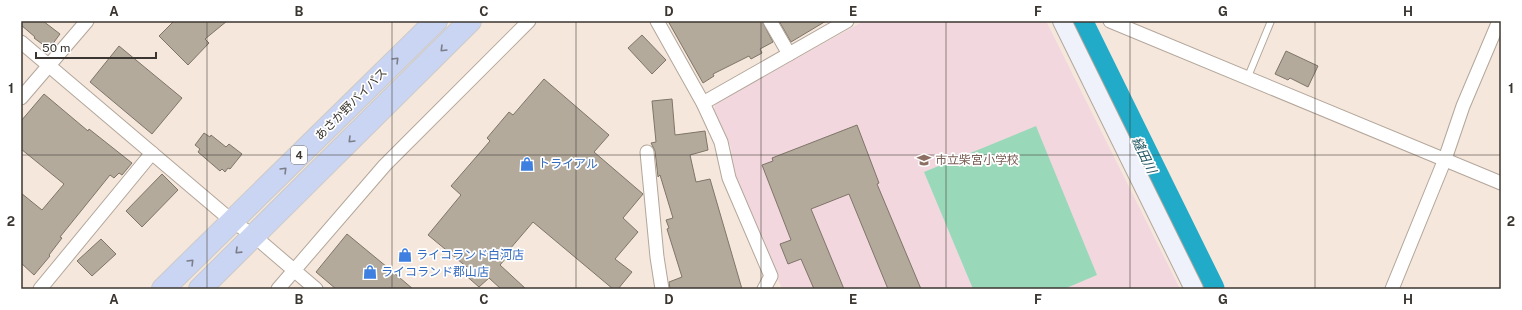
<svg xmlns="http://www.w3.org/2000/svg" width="1522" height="310" font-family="'Public Sans','Noto Sans JP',sans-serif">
  <rect width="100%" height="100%" fill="#f5e7db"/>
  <path fill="#f2d8de" d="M864 21H1046L1180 289H782L734 173 731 147 713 112 716 103Z"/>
  <path fill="#99d9b9" d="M1036 126 1097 275 1064 289H973L924 172Z"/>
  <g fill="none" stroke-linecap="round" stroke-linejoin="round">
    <path stroke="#21abc8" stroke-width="29" d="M1078 21 1210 289"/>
  </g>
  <g fill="#b3aa9c" stroke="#7e7568">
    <path d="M21 21H43L60 34 49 49 34 38 35 37 21 25Z"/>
    <path d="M174 21H227L205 39 209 43 188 65 159 36Z"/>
    <path d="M668 21H762L773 42 760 49 762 53 751 59 749 56 713 74 714 76 703 83Z"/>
    <path d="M779 21H826L791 42Z"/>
    <path d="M642 35 666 60 652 74 628 48Z"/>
    <path d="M119 46 182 98 152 134 90 82Z"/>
    <path d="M1286 51 1318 66 1308 87 1290 78 1288 80 1275 74Z"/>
    <path d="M544 79 609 135 594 152 643 194 623 218 638 232 615 259 632 272 618 289H613L533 222 504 256 506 258 500 265 526 289H501L489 278 479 287 463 273 468 268 428 235 461 195 451 186 490 141 487 138 509 112 513 115Z"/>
    <path d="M44 94 88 131 89 129 132 163 122 175 119 173 114 178 110 175 60 237 62 238 49 255 50 256 34 275 21 263V193L42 210 64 184 21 149V121Z"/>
    <path d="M672 99 675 135 705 131 708 150 690 155 696 182 710 179 742 289H670L669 282 682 277 667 229 669 228 666 220 673 218 660 175 658 177 655 151 651 143 656 142 652 101Z"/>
    <path d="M857 125 879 183 877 184 921 289H888L849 194 811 209 844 289H814L801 259 788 264 780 244 791 240 762 165 773 161 772 158Z"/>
    <path d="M204 133 210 137 211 135 226 147 229 144 242 154 230 169 228 168 225 172 222 169 220 171 198 152 200 149 195 145Z"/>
    <path d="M162 174 178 190 142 227 126 211Z"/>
    <path d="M347 234 387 267 413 289H336L316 272Z"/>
    <path d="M101 239 116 254 92 276 77 261Z"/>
  </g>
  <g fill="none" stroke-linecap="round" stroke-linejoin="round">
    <defs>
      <path id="lane" d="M1247 79 1271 21"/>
      <g id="street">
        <path d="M657 21 703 103 721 142 729 178 771 276 764 289"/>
        <path d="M770 21 789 54"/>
        <path d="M1110 21 1501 183"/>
        <path d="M21 42 232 221 254 236 316 289"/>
        <path d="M21 98 87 21"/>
        <path d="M703 103 847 21"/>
        <path d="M647 152 657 257 662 289"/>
        <path d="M40 289 152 153"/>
        <path d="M278 289 385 165 529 21"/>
        <path d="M1392 289 1445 159 1463 106 1499 21"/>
      </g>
      <path id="secondary" d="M1062 21 1194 289"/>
      <g id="highway">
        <path d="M163 289 436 21"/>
        <path d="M200 289 470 21"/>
      </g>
    </defs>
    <use href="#lane" stroke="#b3a69a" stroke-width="8"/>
    <use href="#street" stroke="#b3a69a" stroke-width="15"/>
    <use href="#secondary" stroke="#b3a69a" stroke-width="20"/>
    <use href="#highway" stroke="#cccbc9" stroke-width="24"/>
    <use href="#lane" stroke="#fff" stroke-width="6"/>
    <use href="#street" stroke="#fff" stroke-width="13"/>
    <use href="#secondary" stroke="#eff2fb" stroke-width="18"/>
    <use href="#highway" stroke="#cad4f3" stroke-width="22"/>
  </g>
  <defs><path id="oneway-chevron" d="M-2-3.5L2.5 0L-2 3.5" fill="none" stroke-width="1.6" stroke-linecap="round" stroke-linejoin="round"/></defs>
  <g stroke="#7b7d88">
    <use href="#oneway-chevron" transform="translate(443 49) rotate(135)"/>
    <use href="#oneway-chevron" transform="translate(396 60) rotate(-45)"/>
    <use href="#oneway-chevron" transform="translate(351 140) rotate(135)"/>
    <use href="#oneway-chevron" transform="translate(284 170) rotate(-45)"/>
    <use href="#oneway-chevron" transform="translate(238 251) rotate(136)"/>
    <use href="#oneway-chevron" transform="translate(191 262) rotate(-45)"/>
  </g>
  <path fill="none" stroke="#3b3631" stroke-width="1" stroke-opacity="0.55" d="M207 21V289M392 21V289M576 21V289M761 21V289M946 21V289M1130 21V289M1315 21V289M21 155H1501"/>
  <defs>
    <symbol id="school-bare" viewBox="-9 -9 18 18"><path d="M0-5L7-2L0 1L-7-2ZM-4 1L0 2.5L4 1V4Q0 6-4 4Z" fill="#8d6e63" stroke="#fff" stroke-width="2.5" paint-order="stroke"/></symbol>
    <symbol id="shop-bare" viewBox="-9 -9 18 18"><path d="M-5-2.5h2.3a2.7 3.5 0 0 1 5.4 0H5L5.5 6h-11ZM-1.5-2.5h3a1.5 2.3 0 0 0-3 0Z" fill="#3f7fe0" stroke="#fff" stroke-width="2.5" paint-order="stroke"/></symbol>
  </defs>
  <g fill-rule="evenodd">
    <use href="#school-bare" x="914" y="150" width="20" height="20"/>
    <use href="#shop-bare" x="517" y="154" width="20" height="20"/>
    <use href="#shop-bare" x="395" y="245" width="20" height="20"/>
    <use href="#shop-bare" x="360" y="262" width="20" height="20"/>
  </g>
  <g text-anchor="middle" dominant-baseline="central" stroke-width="3.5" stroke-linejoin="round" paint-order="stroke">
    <rect fill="#fff" stroke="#76726f" stroke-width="1" x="291" y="146" width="16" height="18" rx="3"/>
    <g font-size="11" font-weight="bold" fill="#3b3631">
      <text x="299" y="155">4</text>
    </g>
    <g font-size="12" fill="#3b3631" stroke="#fff">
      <text transform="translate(351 104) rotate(-45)">あさか野バイパス</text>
    </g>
    <g font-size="12" fill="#785e54" stroke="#fff" text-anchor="start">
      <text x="935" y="160">市立柴宮小学校</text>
    </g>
    <g font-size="12" fill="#366cbe" stroke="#fff" text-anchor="start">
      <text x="538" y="164">トライアル</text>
      <text x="416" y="255">ライコランド白河店</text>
      <text x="381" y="272">ライコランド郡山店</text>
    </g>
    <g font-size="13" font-style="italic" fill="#245864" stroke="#fff">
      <text transform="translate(1144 155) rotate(64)">縫田川</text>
    </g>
  </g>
  <rect width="1522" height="310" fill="none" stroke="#ffffff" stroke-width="44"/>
  <path d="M36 52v6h120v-6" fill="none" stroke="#3b3631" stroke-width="2"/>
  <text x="42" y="52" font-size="12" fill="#3b3631" stroke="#ffffff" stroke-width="3" paint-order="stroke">50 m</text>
  <rect x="22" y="22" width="1478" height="266" fill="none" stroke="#3b3631" stroke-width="1.5"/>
  <g font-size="13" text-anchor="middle" font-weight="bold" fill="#3b3631">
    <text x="114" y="16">A</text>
    <text x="299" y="16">B</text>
    <text x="484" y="16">C</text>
    <text x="669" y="16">D</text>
    <text x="853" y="16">E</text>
    <text x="1038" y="16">F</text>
    <text x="1223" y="16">G</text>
    <text x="1408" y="16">H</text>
    <text x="11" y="93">1</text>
    <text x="1511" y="93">1</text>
    <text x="11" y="226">2</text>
    <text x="1511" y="226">2</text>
    <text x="114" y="304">A</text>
    <text x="299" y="304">B</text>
    <text x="484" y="304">C</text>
    <text x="669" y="304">D</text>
    <text x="853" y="304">E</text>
    <text x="1038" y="304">F</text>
    <text x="1223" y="304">G</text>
    <text x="1408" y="304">H</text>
  </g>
</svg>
